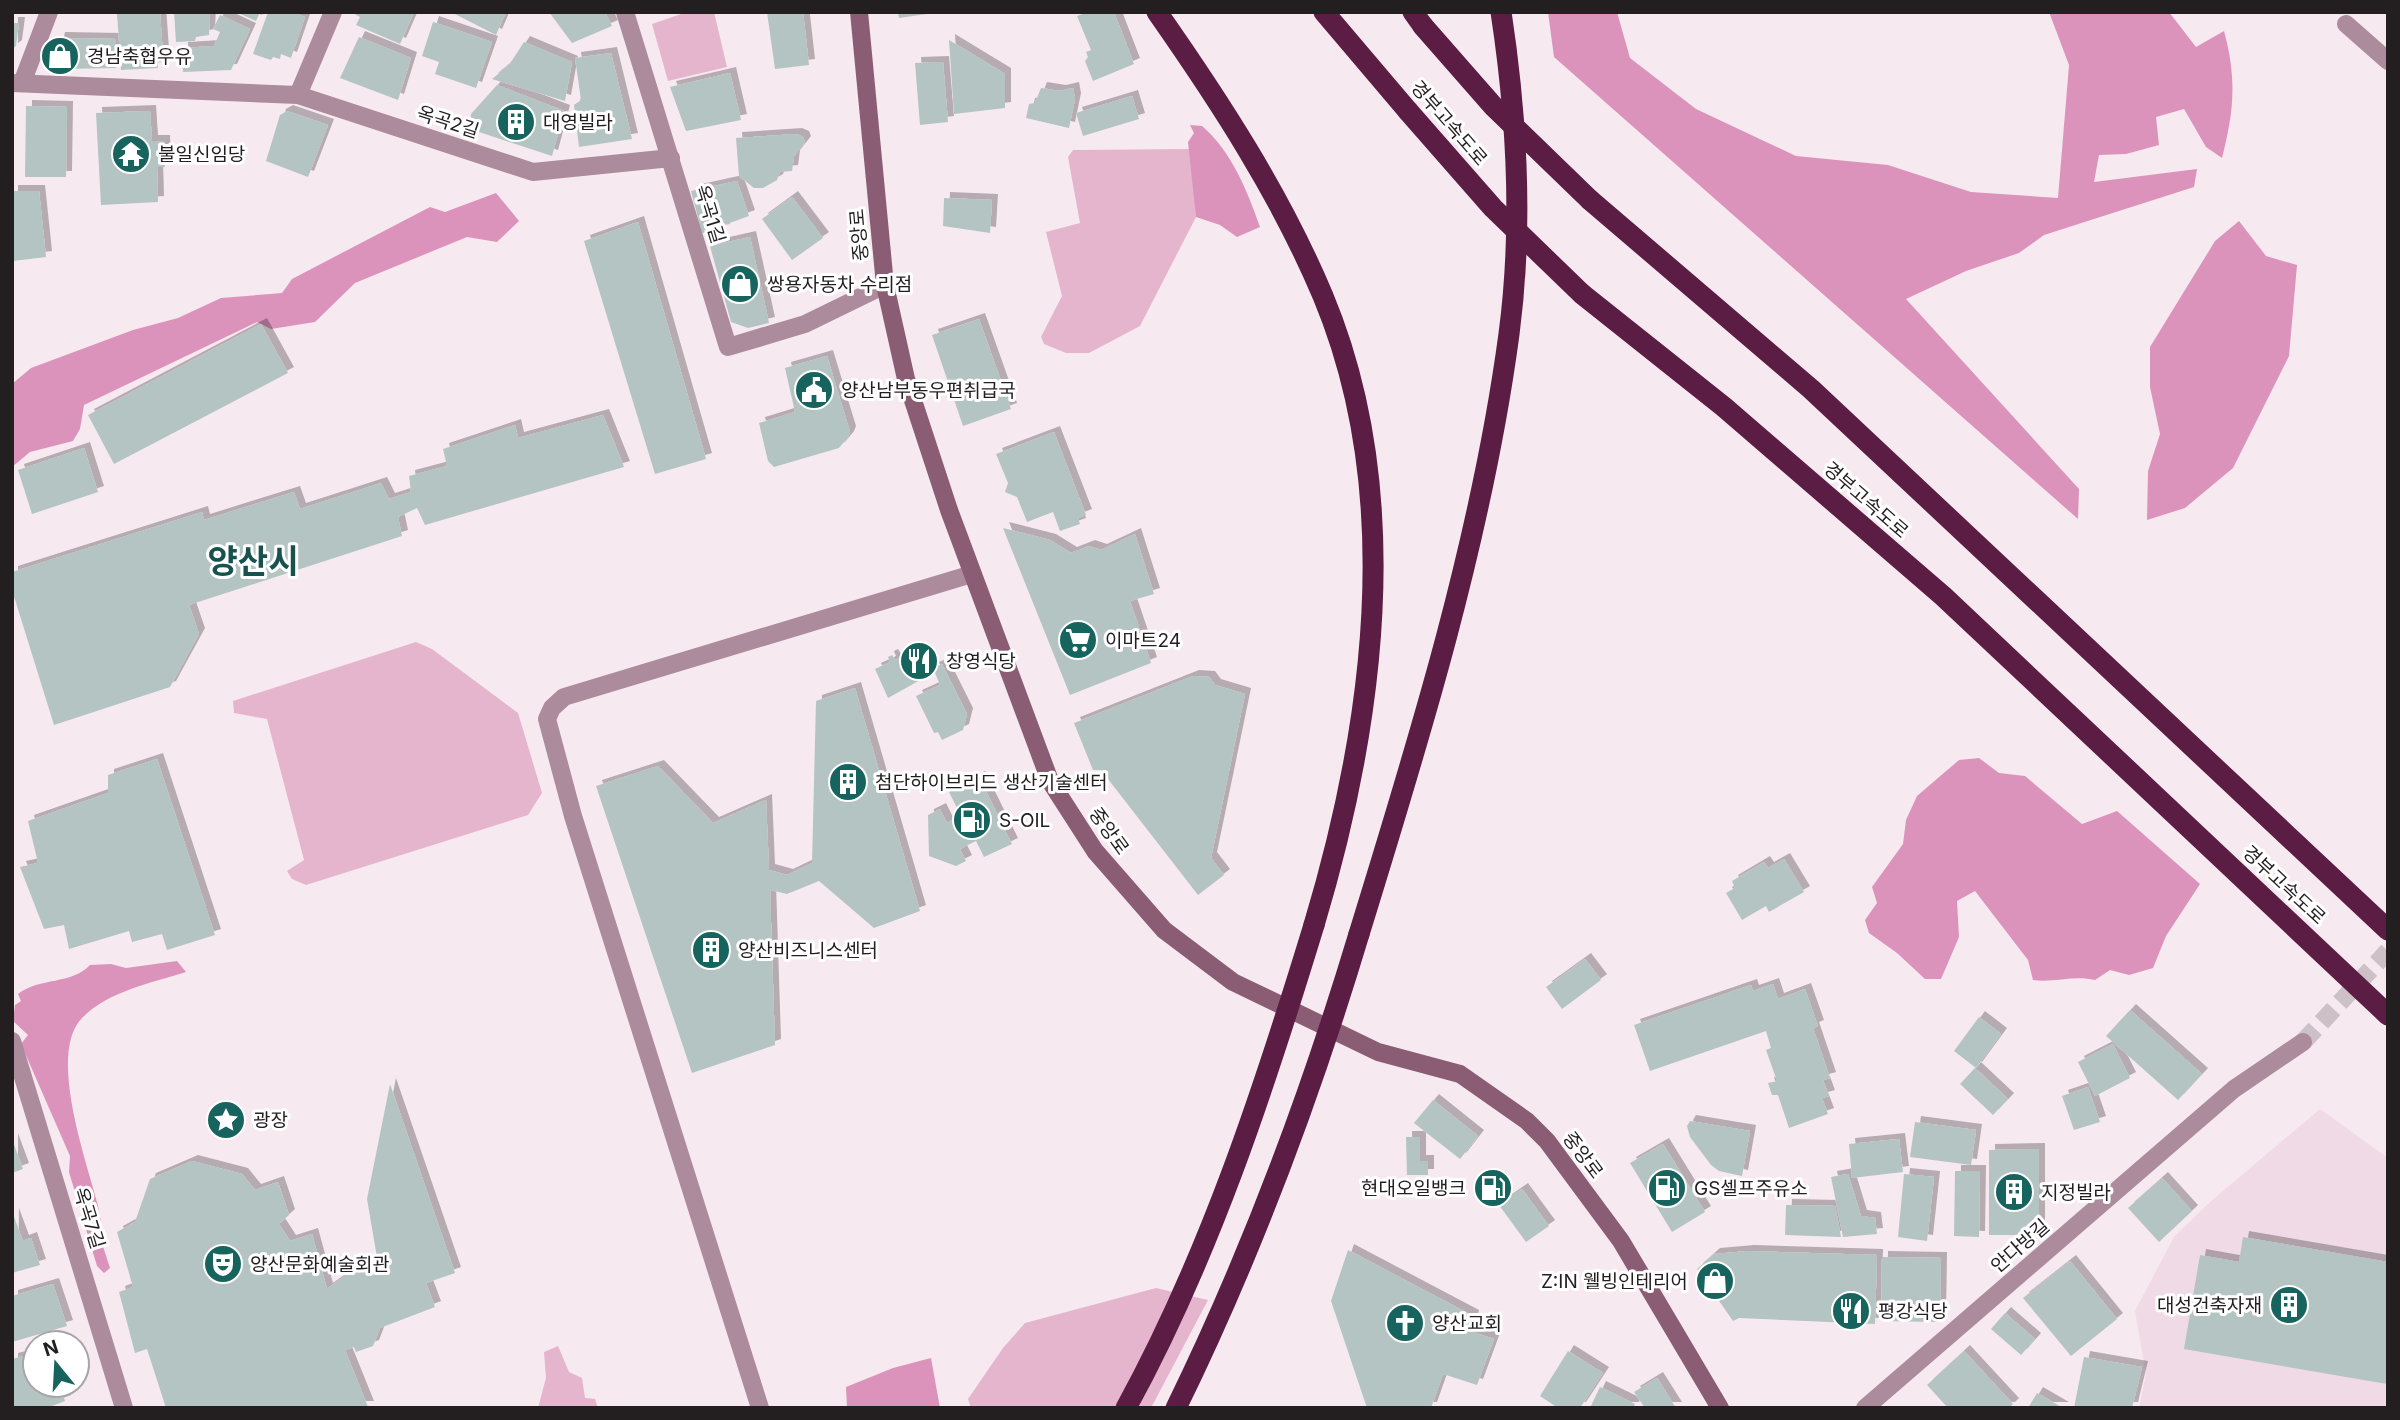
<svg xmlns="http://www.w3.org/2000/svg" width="2400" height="1420" font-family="Inter,'Noto Sans KR',sans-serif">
  <defs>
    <filter id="shadow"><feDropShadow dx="6" dy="-6" stdDeviation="0" flood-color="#0004"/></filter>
  </defs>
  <rect width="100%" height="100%" fill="#f7e9f0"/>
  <path fill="#efdae5" d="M2320 1109 2388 1158V1408H2139L2146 1374 2135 1311 2174 1237 2210 1202Z"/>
  <g fill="#e5b5ce">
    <path d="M687 12H714L727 67 668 81 652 24Z"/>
    <path d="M1192 149 1196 217 1140 326 1089 353H1066L1044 344 1041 337 1062 296 1046 232 1080 223 1068 157 1073 150Z"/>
    <path d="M416 642 432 649 518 713 542 793 528 815 306 885 292 879 287 871 304 860 267 719 234 713 233 701Z"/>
    <path d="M1156 1288 1208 1300 1151 1408H971L968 1399 1003 1348 1025 1323Z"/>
    <path d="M558 1346 569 1372 582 1378 585 1398 595 1399 598 1408H538L546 1378 544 1352Z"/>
  </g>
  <g fill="#dc93bb">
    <path d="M1548 12H1617L1630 58 1696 109 1796 156 1888 165 1971 192 2058 198 2069 65 2049 12H2169L2196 47 2224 31C2237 79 2234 111 2222 158L2206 147 2184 109 2156 117 2159 145 2126 154 2099 155 2094 182 2197 169 2194 187 2044 235 2019 253 1966 271 1906 299 2079 489 2078 519 1554 57Z"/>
    <path d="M1190 125 1202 126C1232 152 1247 190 1260 227L1237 237 1220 225 1196 217 1188 142 1194 133Z"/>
    <path d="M496 193 519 221 497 242 467 237 355 283 315 322 271 329 257 322 84 405 80 429 73 441 30 452 12 467V384L31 368 133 330 178 318 221 298 282 293 292 279 430 207 445 212Z"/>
    <path d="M2239 221 2266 256 2297 265 2289 356 2233 468 2185 508 2147 520 2148 471 2160 434 2150 387V347L2215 241Z"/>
    <path d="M1979 758 1999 773 2025 776 2082 824 2117 811 2200 884 2166 936 2153 968 2129 975 2110 970 2095 980C2074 975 2054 983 2033 980L2028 960 1975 891 1957 901 1959 937 1941 979H1925L1897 953 1869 933 1865 920 1877 903 1872 887 1903 844 1906 820 1917 796 1959 760Z"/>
    <path d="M177 961 186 972C152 983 108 991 82 1018 47 1054 87 1162 98 1206L101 1222 98 1231 110 1268 104 1273 97 1266 69 1172 70 1156 21 1044 28 1035 13 1021 15 1005 21 1001 18 994C40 977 71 985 90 965L111 964 126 968Z"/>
    <path d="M931 1358 940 1408H847L846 1387 893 1368Z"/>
  </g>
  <g fill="#b4c4c2" filter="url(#shadow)">
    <path d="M136 12H160L163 55H157L158 68 121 70 117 14Z"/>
    <path d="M174 12H210L209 35 196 37 195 41 176 42Z"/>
    <path d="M236 12H260L256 21Z"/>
    <path d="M268 12H291L305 17 291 58 281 54 280 59 273 57 271 60 253 54Z"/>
    <path d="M351 12H414L400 44 356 25 360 17Z"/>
    <path d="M451 12H506L496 35Z"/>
    <path d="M549 12H605L612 26 572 43Z"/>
    <path d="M767 12H803L809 65 775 69Z"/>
    <path d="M898 12H927V14L899 18Z"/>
    <path d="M1088 12H1114L1134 64 1093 81 1085 61 1088 57 1086 52 1091 50 1077 16Z"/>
    <path d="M220 15 250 29 231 70 183 72 182 48 214 46 220 32 213 29Z"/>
    <path d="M433 22 492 42 476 88 435 74 439 62 422 56Z"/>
    <path d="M12 23H19L16 46 12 49Z"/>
    <path d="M359 37 411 58 398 100 340 78Z"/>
    <path d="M59 38 116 39V68L61 69 55 57Z"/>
    <path d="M949 40 1005 74V108L954 114Z"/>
    <path d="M524 42 572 62 565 101 492 79 509 65Z"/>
    <path d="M611 53 632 139 579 147 574 105 581 100 575 58Z"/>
    <path d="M943 62 948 122 920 125 915 63Z"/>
    <path d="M730 73 741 120 686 131 670 87Z"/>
    <path d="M497 85 564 111 552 156 470 129 471 114Z"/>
    <path d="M1041 88 1060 91 1073 88 1075 99 1069 128 1026 118 1029 104 1035 103Z"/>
    <path d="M1132 96 1139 119 1083 136 1076 113Z"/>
    <path d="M26 106 67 107 66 177H25Z"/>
    <path d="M150 111 152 141H164L165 167H157L158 202 101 205 96 113Z"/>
    <path d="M287 111 328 125 308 177 266 161 280 115Z"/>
    <path d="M796 134 803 137 805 142 794 156 792 171 780 172 777 180 763 188H754L739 176 736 138Z"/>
    <path d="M737 181 749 216 724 225V230L702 233 691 191Z"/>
    <path d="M12 191H39L46 257 13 261Z"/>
    <path d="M792 197 823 238 792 260 762 219Z"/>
    <path d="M944 198 992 200 990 233 943 226Z"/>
    <path d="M638 222 706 459 655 474 584 241Z"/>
    <path d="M750 237 769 323 748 328 731 322 710 246Z"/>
    <path d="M979 319 1011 409 963 426 932 335Z"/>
    <path d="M261 324 288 373 114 464 88 415Z"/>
    <path d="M827 356 850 432 848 437 839 448 774 467 768 461 759 423 795 412 785 368Z"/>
    <path d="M603 415 624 467 425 525 417 508 398 517 402 536 189 605 199 634 170 687 54 725 12 590V572L202 512 204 520 294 492 300 509 381 483 389 499 411 492 409 476 447 466 443 449 515 425 518 438Z"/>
    <path d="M1054 432 1086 515 1078 518 1080 524 1060 531 1053 512 1027 522 1017 497 1005 492 1008 483 996 454Z"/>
    <path d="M84 448 98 492 32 514 18 470Z"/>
    <path d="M1003 528 1050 540 1071 553 1089 546 1101 550 1135 534 1154 594 1130 601 1151 663 1070 695Z"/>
    <path d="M914 652 921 653 931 674 888 698 875 669 890 662 888 657 892 655 895 660Z"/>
    <path d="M942 664 967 714 963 730 942 740 938 732 934 733 916 696 940 685 933 668Z"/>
    <path d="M1193 676 1209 677 1215 685 1245 694 1211 858 1224 875 1198 895 1101 770H1093L1074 723Z"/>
    <path d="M855 688 920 911 874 928 819 881 787 894 770 890 775 1045 692 1073 596 786 658 766 713 823 766 800 769 870 787 875 812 863 816 701Z"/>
    <path d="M157 759 215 935 167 950 162 934 132 942 129 931 69 949 64 925 44 929 20 867 38 863 28 821 108 793V775Z"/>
    <path d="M979 777 1012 844 984 857 976 841 960 849 966 861 956 866 929 856 928 815 940 809 947 823 961 816 949 792Z"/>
    <path d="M1784 859 1804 892 1769 912 1766 906 1742 920 1726 893 1735 888 1732 881 1764 862 1768 868Z"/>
    <path d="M1585 959 1601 980 1562 1009 1546 987Z"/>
    <path d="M1773 984 1778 999 1805 989 1818 1026 1813 1028 1830 1078 1823 1080 1829 1096 1822 1098 1828 1114 1789 1128 1778 1095H1772L1768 1083 1777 1081 1766 1050 1771 1048 1766 1031 1650 1071 1634 1025 1751 985 1753 991Z"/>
    <path d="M2130 1010 2202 1074 2178 1100 2106 1036Z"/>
    <path d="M1979 1017 2001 1034 1976 1068 1954 1051Z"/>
    <path d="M2113 1044 2130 1078 2095 1096 2078 1062Z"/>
    <path d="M1975 1068 2008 1099 1993 1115 1960 1084Z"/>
    <path d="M390 1084 455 1273 426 1283 435 1307 380 1328 373 1346 356 1352 354 1347 345 1350 368 1407 166 1408 147 1349 135 1353 119 1292 133 1287 117 1232 135 1222 150 1179 192 1161 242 1174 255 1190 278 1182 289 1215 279 1224 290 1241 312 1234 327 1289 352 1271 380 1275 367 1199Z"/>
    <path d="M2088 1087 2100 1122 2074 1130 2062 1096Z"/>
    <path d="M1433 1100 1478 1136 1460 1159 1414 1123Z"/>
    <path d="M1690 1121 1750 1131 1742 1176 1719 1171 1711 1165 1690 1137 1687 1126Z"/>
    <path d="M1915 1122 1976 1130 1971 1165 1910 1157Z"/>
    <path d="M1406 1137H1420V1161H1428V1175H1407Z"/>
    <path d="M12 1139 23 1169 12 1173Z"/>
    <path d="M1899 1139 1903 1172 1852 1178 1849 1144Z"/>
    <path d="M1663 1144 1705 1212 1672 1232 1630 1163Z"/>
    <path d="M2039 1149V1235H1989V1150Z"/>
    <path d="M1955 1171H1980L1979 1237 1954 1236Z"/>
    <path d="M1848 1174 1861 1216 1875 1218 1877 1234 1843 1237 1831 1177Z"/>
    <path d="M1904 1174 1934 1177 1927 1241 1898 1237Z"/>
    <path d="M2162 1178 2192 1211 2159 1242 2128 1208Z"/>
    <path d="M1522 1189 1549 1226 1526 1242 1499 1205Z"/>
    <path d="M1786 1205 1835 1206 1841 1237 1785 1235Z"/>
    <path d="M13 1214 23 1241 31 1238 40 1265 12 1273Z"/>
    <path d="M2243 1237 2388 1262 2387 1384 2184 1349 2200 1255 2239 1262Z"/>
    <path d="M1348 1250 1473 1316 1470 1331 1494 1339 1477 1385 1443 1374 1431 1408H1367L1331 1301Z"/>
    <path d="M1748 1251 1877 1255 1875 1324 1739 1318 1733 1321 1697 1269 1714 1254Z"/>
    <path d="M1882 1257 1941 1258 1940 1322 1881 1321Z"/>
    <path d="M2070 1261 2117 1319 2071 1356 2023 1298Z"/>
    <path d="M53 1284 67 1326 12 1342V1296Z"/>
    <path d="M2005 1313 2035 1339 2021 1355 1991 1329Z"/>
    <path d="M1568 1351 1603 1373 1580 1408H1558L1540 1396Z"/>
    <path d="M1964 1351 2013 1404 2009 1408H1948L1927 1385Z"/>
    <path d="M35 1353V1385H60L65 1401 47 1408H12V1359Z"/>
    <path d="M2084 1357 2142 1367 2132 1408H2074Z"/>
    <path d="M1657 1378 1676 1408H1645L1634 1392Z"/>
    <path d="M1600 1387 1635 1404 1633 1408H1590Z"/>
    <path d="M2037 1393 2063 1408H2028Z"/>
  </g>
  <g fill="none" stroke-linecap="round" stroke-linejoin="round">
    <path stroke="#cdc0c6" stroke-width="18" stroke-dasharray="18 9" stroke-linecap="butt" d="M2303 1042 2388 951"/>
    <g stroke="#ac8c9c" stroke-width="18">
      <path d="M625 12 728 347 805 324 885 285"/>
      <path d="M2346 24 2388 61"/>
      <path d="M12 83 298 95 533 172 671 158"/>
      <path d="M22 83 49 12"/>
      <path d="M298 95 333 12"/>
      <path d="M12 1041 124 1408"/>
      <path d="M760 1408 573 816 547 719 552 708 564 697 972 574"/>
      <path d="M1865 1408 2234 1089 2303 1042"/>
    </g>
    <path stroke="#8a5d75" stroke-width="18" d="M859 12 885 285 906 379 949 510 1050 781 1095 851 1164 930 1233 982 1378 1052 1460 1074 1527 1121 1547 1141 1621 1241 1720 1408"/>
    <g stroke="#5b1d43" stroke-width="21">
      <path d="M1157 12C1220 102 1280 194 1323 296 1406 495 1374 725 1314 925"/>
      <path d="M1324 12 1408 111"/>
      <path d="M1413 12 1423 26"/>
      <path d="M1590 200 1811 389 2388 930"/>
      <path d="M1582 294 1724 407 1943 596 2388 1015"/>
      <path d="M1359 934C1419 740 1482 536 1509 334 1523 228 1517 117 1501 12"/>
    </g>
    <g stroke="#5b1d43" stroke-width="21">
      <path d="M1423 26 1494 107 1590 200"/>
      <path d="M1408 111 1493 208 1582 294"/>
      <path d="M1126 1408C1209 1257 1264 1089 1314 925"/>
      <path d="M1176 1408C1251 1255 1310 1097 1359 934"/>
    </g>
  </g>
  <defs>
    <symbol id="shop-disc" viewBox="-11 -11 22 22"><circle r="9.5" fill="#17645e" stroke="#fff"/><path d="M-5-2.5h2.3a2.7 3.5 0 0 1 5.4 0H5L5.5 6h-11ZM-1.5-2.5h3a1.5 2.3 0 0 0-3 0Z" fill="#fff"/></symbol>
    <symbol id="building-disc" viewBox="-11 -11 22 22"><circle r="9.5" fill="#17645e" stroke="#fff"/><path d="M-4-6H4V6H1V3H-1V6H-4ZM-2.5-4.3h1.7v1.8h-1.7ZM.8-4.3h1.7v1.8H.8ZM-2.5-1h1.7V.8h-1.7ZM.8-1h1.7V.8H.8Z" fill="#fff"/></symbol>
    <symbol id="temple-disc" viewBox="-11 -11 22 22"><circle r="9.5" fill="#17645e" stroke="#fff"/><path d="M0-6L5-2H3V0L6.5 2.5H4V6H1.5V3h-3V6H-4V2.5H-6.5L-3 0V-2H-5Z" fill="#fff"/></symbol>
    <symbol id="civic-disc" viewBox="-11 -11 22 22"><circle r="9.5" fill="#17645e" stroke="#fff"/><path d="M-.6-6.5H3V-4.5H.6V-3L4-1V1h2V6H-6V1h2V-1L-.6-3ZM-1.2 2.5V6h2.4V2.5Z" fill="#fff"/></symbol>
    <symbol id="supermarket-disc" viewBox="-11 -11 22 22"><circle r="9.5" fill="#17645e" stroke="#fff"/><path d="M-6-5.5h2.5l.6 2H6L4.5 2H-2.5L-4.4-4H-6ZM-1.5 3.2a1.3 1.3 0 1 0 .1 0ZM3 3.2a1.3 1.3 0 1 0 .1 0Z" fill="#fff"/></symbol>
    <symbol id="restaurant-disc" viewBox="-11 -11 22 22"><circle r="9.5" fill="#17645e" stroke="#fff"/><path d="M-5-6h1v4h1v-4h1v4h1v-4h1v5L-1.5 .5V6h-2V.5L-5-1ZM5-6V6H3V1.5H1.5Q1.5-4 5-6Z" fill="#fff"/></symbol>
    <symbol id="fuel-disc" viewBox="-11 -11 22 22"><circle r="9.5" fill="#17645e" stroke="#fff"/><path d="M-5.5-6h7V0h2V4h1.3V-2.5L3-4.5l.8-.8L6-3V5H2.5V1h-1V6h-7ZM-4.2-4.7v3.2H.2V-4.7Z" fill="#fff"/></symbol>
    <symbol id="sight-disc" viewBox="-11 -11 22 22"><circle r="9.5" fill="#17645e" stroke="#fff"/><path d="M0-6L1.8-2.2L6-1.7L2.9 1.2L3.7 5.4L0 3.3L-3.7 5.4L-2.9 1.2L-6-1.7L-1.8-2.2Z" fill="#fff"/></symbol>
    <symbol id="theatre-disc" viewBox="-11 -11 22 22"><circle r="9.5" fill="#17645e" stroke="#fff"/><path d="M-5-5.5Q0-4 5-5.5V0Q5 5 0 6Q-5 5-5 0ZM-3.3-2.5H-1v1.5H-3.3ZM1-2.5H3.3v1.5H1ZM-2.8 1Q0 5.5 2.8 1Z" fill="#fff"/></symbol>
    <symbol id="church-disc" viewBox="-11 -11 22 22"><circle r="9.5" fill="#17645e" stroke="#fff"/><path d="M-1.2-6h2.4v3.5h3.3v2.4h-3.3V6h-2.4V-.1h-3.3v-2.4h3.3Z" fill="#fff"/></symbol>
  </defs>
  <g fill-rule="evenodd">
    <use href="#shop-disc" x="38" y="34" width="44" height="44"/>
    <use href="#building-disc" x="494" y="100" width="44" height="44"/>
    <use href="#temple-disc" x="109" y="132" width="44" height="44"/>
    <use href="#shop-disc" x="718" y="262" width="44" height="44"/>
    <use href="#civic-disc" x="792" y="368" width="44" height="44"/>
    <use href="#supermarket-disc" x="1056" y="618" width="44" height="44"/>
    <use href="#restaurant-disc" x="897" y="639" width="44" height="44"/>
    <use href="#building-disc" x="826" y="760" width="44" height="44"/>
    <use href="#fuel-disc" x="950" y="798" width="44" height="44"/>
    <use href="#building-disc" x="689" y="928" width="44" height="44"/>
    <use href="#sight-disc" x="204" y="1098" width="44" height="44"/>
    <use href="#fuel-disc" x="1471" y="1166" width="44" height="44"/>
    <use href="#fuel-disc" x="1645" y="1166" width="44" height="44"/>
    <use href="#building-disc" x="1992" y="1170" width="44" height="44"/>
    <use href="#theatre-disc" x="201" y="1242" width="44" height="44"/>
    <use href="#shop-disc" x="1693" y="1259" width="44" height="44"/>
    <use href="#building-disc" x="2267" y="1283" width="44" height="44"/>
    <use href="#restaurant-disc" x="1829" y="1289" width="44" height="44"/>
    <use href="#church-disc" x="1383" y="1301" width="44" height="44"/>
  </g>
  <g text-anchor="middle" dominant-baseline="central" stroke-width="6" stroke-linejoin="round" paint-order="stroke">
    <g font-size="19" fill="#231e20" stroke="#fff" text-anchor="start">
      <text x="87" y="56">경남축협우유</text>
      <text x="543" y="122">대영빌라</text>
      <text x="158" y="154">불일신임당</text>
      <text x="767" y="284">쌍용자동차 수리점</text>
      <text x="841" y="390">양산남부동우편취급국</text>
      <text x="1105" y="640">이마트24</text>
      <text x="946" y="661">창영식당</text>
      <text x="875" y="782">첨단하이브리드 생산기술센터</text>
      <text x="999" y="820">S-OIL</text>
      <text x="738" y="950">양산비즈니스센터</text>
      <text x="253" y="1120">광장</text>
      <text x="1466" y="1188" text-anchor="end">현대오일뱅크</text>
      <text x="1694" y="1188">GS셀프주유소</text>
      <text x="2041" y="1192">지정빌라</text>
      <text x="250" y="1264">양산문화예술회관</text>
      <text x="1688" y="1281" text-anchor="end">Z:IN 웰빙인테리어</text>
      <text x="2262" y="1305" text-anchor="end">대성건축자재</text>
      <text x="1878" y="1311">평강식당</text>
      <text x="1432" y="1323">양산교회</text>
    </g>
    <g font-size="19" fill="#231e20" stroke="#fff">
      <text transform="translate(448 122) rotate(18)">옥곡2길</text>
      <text transform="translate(1449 123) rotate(49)">경부고속도로</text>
      <text transform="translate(710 214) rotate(73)">옥곡1길</text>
      <text transform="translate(859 235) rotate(-95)">중앙로</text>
      <text transform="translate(1866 500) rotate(41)">경부고속도로</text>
      <text transform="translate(1109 831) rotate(54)">중앙로</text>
      <text transform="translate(2284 885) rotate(43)">경부고속도로</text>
      <text transform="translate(1583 1155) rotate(53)">중앙로</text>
      <text transform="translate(89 1218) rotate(73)">옥곡7길</text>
      <text transform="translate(2020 1246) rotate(-41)">안다방길</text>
    </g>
    <g font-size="33" font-weight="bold" fill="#17524e" stroke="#fff">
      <text x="253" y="561">양산시</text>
    </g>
  </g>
  <rect width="2400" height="1420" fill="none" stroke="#231e20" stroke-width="28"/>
  <g transform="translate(56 1364) rotate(342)"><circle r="33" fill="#ffffff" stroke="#a7a5a6" stroke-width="2"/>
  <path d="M0-5L12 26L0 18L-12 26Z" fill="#17645e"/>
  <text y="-10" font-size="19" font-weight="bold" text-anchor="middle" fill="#231e20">N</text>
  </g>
</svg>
